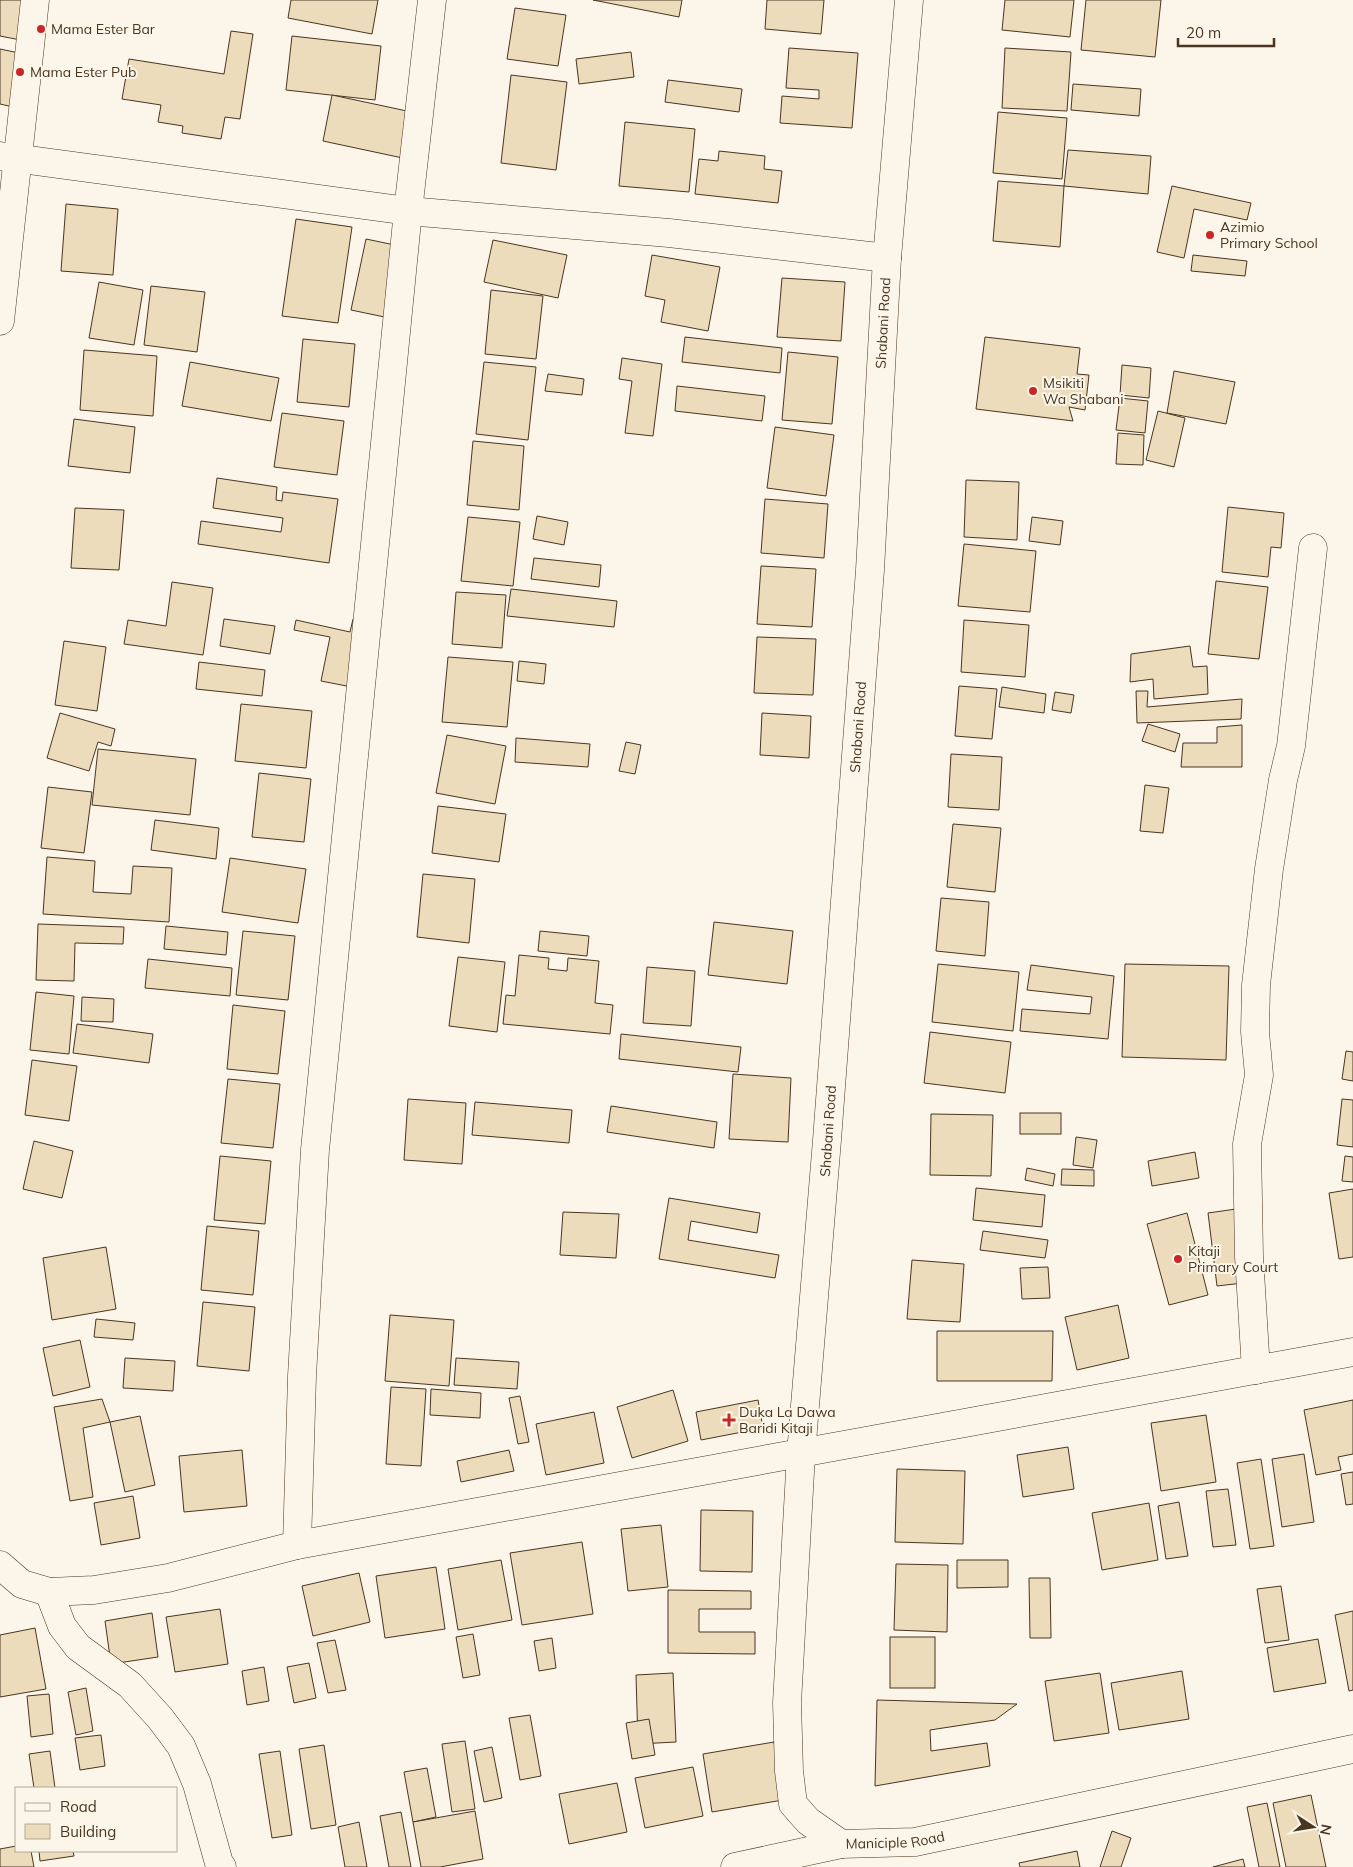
<svg xmlns="http://www.w3.org/2000/svg" width="1353" height="1867" font-family="Mulish,sans-serif">
  <rect width="100%" height="100%" fill="#fbf6e9"/>
  <g fill="#ecdcbc" stroke="#4a3520">
    <path d="M0 0H45L36 43 0 36Z"/>
    <path d="M291 0H378L372 34 288 18Z"/>
    <path d="M593 0H682L679 17Z"/>
    <path d="M767 0H824L821 34 765 29Z"/>
    <path d="M1005 0H1074L1070 37 1002 30Z"/>
    <path d="M1086 0H1161L1155 57 1081 50Z"/>
    <path d="M515 8 566 15 558 66 507 59Z"/>
    <path d="M231 31 253 34 240 119 225 117 221 139 182 133 183 126 158 122 161 105 122 99 129 59 224 74Z"/>
    <path d="M292 36 381 46 375 100 286 90Z"/>
    <path d="M789 48 858 53 852 128 780 123 782 96 819 99V90L786 88Z"/>
    <path d="M1005 48 1071 52 1067 111 1002 108Z"/>
    <path d="M0 49 38 57 26 110 0 104Z"/>
    <path d="M631 52 634 77 579 84 576 59Z"/>
    <path d="M511 75 567 82 556 170 501 163Z"/>
    <path d="M668 80 742 89 739 112 665 102Z"/>
    <path d="M1073 84 1141 89 1139 116 1071 110Z"/>
    <path d="M332 95 421 114 412 160 323 141Z"/>
    <path d="M998 112 1067 118 1062 179 993 173Z"/>
    <path d="M625 122 695 129 689 192 619 186Z"/>
    <path d="M1068 150 1151 156 1148 194 1064 186Z"/>
    <path d="M719 151 765 156 764 169 782 171 778 203 695 194 699 159 718 161Z"/>
    <path d="M998 181 1064 186 1060 247 993 241Z"/>
    <path d="M1172 186 1251 203 1247 220 1194 209 1184 258 1157 252Z"/>
    <path d="M66 204 118 209 113 275 61 271Z"/>
    <path d="M296 219 352 227 338 323 282 316Z"/>
    <path d="M366 239 409 248 394 319 351 310Z"/>
    <path d="M493 240 567 255 558 298 484 282Z"/>
    <path d="M652 255 720 267 708 331 661 322 665 300 645 296Z"/>
    <path d="M1193 255 1247 261 1245 276 1191 271Z"/>
    <path d="M782 278 845 282 841 341 777 337Z"/>
    <path d="M99 282 143 290 134 345 89 338Z"/>
    <path d="M151 286 205 292 197 352 144 345Z"/>
    <path d="M491 290 543 296 536 359 485 354Z"/>
    <path d="M685 337 782 348 780 373 682 362Z"/>
    <path d="M985 337 1080 348 1077 374 1089 375 1085 410 1069 407 1073 421 976 409Z"/>
    <path d="M303 339 355 344 349 407 297 402Z"/>
    <path d="M84 350 157 356 153 416 80 410Z"/>
    <path d="M788 352 838 357 832 424 782 420Z"/>
    <path d="M622 358 662 364 653 436 625 433 632 381 619 379Z"/>
    <path d="M190 362 279 378 271 421 182 406Z"/>
    <path d="M484 362 536 367 528 440 476 434Z"/>
    <path d="M1122 365 1151 368 1149 398 1120 395Z"/>
    <path d="M1174 371 1235 382 1226 424 1167 413Z"/>
    <path d="M548 374 584 379 582 395 545 391Z"/>
    <path d="M677 386 765 396 762 421 675 411Z"/>
    <path d="M1120 398 1148 401 1145 433 1116 430Z"/>
    <path d="M1158 411 1185 418 1174 467 1146 460Z"/>
    <path d="M282 413 344 421 337 475 274 467Z"/>
    <path d="M74 419 135 427 130 473 68 466Z"/>
    <path d="M775 427 834 435 826 496 767 488Z"/>
    <path d="M1118 433 1144 435 1143 465 1116 464Z"/>
    <path d="M473 441 524 446 519 510 467 505Z"/>
    <path d="M217 478 277 487 276 500 282 501 283 492 338 499 329 563 198 544 201 521 281 532 283 518 213 508Z"/>
    <path d="M966 480 1019 482 1017 540 964 537Z"/>
    <path d="M765 499 828 504 824 558 761 553Z"/>
    <path d="M1228 507 1284 513 1281 548 1271 547 1268 577 1222 572Z"/>
    <path d="M75 508 124 510 119 570 71 568Z"/>
    <path d="M537 516 568 522 564 545 533 539Z"/>
    <path d="M468 517 520 522 513 586 461 581Z"/>
    <path d="M1032 517 1063 521 1060 545 1029 541Z"/>
    <path d="M964 544 1036 551 1030 612 958 606Z"/>
    <path d="M534 558 601 565 599 587 531 579Z"/>
    <path d="M761 566 816 569 812 627 757 624Z"/>
    <path d="M1216 581 1268 587 1259 659 1208 654Z"/>
    <path d="M172 582 213 588 203 655 124 644 128 620 166 626Z"/>
    <path d="M511 589 617 601 614 627 507 616Z"/>
    <path d="M456 592 506 595 502 648 452 644Z"/>
    <path d="M224 619 275 626 270 654 220 646Z"/>
    <path d="M353 619 376 624 362 689 321 681 330 637 294 630 296 620 350 632Z"/>
    <path d="M964 620 1029 625 1025 677 961 672Z"/>
    <path d="M757 637 816 639 813 695 754 693Z"/>
    <path d="M64 641 106 647 97 711 55 705Z"/>
    <path d="M1190 646 1193 667 1207 666 1208 694 1154 699 1153 679 1130 682 1131 654Z"/>
    <path d="M448 657 513 662 507 727 442 722Z"/>
    <path d="M519 661 546 664 544 684 517 681Z"/>
    <path d="M199 662 265 670 262 696 196 689Z"/>
    <path d="M959 686 997 689 992 739 955 736Z"/>
    <path d="M1002 687 1046 694 1044 713 999 707Z"/>
    <path d="M1136 691H1148L1147 707 1242 699 1241 719 1137 723Z"/>
    <path d="M1055 692 1074 695 1071 713 1052 710Z"/>
    <path d="M241 704 312 711 306 768 235 761Z"/>
    <path d="M60 713 115 729 111 746 98 742 89 771 47 758Z"/>
    <path d="M762 713 811 716 809 758 760 755Z"/>
    <path d="M1148 724 1180 734 1175 752 1142 741Z"/>
    <path d="M1242 725V767H1181L1183 743H1217V727Z"/>
    <path d="M447 735 506 746 495 804 436 793Z"/>
    <path d="M516 738 590 744 588 767 515 762Z"/>
    <path d="M626 742 641 745 635 774 619 771Z"/>
    <path d="M98 749 196 759 190 815 92 805Z"/>
    <path d="M951 754 1002 757 999 810 948 807Z"/>
    <path d="M259 773 311 779 304 842 252 837Z"/>
    <path d="M1145 785 1169 788 1163 833 1140 831Z"/>
    <path d="M48 787 92 792 84 853 41 848Z"/>
    <path d="M438 806 506 814 499 862 432 853Z"/>
    <path d="M155 820 219 828 216 859 151 850Z"/>
    <path d="M953 824 1001 828 995 892 947 887Z"/>
    <path d="M47 857 95 861 93 892 131 894 133 866 172 868 169 922 43 914Z"/>
    <path d="M230 858 306 869 298 923 222 912Z"/>
    <path d="M423 874 475 879 469 943 417 937Z"/>
    <path d="M941 898 989 902 985 956 936 951Z"/>
    <path d="M714 922 793 931 787 984 708 975Z"/>
    <path d="M38 924 124 927 123 944 75 943 74 981 36 980Z"/>
    <path d="M166 926 228 932 226 955 164 949Z"/>
    <path d="M243 931 295 936 288 1000 236 995Z"/>
    <path d="M540 931 589 936 587 956 538 951Z"/>
    <path d="M519 955 549 958 548 969 567 971 568 958 599 961 595 1003 613 1005 610 1034 503 1024 506 995 515 996Z"/>
    <path d="M458 957 505 962 497 1032 449 1026Z"/>
    <path d="M148 959 232 968 230 996 145 988Z"/>
    <path d="M938 964 1019 972 1013 1031 932 1022Z"/>
    <path d="M1125 964 1229 966 1226 1060 1122 1057Z"/>
    <path d="M1031 965 1114 976 1108 1039 1020 1031 1022 1009 1090 1014 1092 997 1027 990Z"/>
    <path d="M647 967 695 971 691 1026 643 1023Z"/>
    <path d="M36 992 74 996 69 1054 30 1050Z"/>
    <path d="M82 997 114 999 113 1022 81 1021Z"/>
    <path d="M233 1005 285 1011 278 1074 227 1069Z"/>
    <path d="M77 1024 153 1034 149 1063 73 1053Z"/>
    <path d="M930 1032 1011 1042 1005 1093 924 1083Z"/>
    <path d="M621 1034 741 1047 738 1072 619 1059Z"/>
    <path d="M1346 1051 1353 1052V1081L1342 1079Z"/>
    <path d="M32 1060 77 1066 69 1121 25 1115Z"/>
    <path d="M733 1074 791 1078 788 1142 729 1139Z"/>
    <path d="M228 1079 280 1084 273 1148 221 1143Z"/>
    <path d="M408 1099 466 1103 462 1164 404 1160Z"/>
    <path d="M1342 1099 1353 1100V1147L1337 1145Z"/>
    <path d="M475 1102 572 1110 569 1143 472 1135Z"/>
    <path d="M611 1106 717 1122 714 1148 607 1132Z"/>
    <rect x="1020" y="1113" width="41" height="21"/>
    <path d="M931 1114 993 1115 991 1176 930 1175Z"/>
    <path d="M1076 1137 1097 1140 1093 1168 1073 1165Z"/>
    <path d="M34 1141 73 1151 62 1198 23 1189Z"/>
    <path d="M1195 1152 1199 1178 1152 1186 1148 1161Z"/>
    <path d="M220 1156 271 1161 265 1224 214 1220Z"/>
    <path d="M1345 1156 1353 1157V1182L1342 1181Z"/>
    <path d="M1027 1168 1055 1174 1053 1186 1025 1180Z"/>
    <path d="M1062 1169 1094 1170V1186L1061 1185Z"/>
    <path d="M976 1188 1045 1195 1042 1227 973 1220Z"/>
    <path d="M1353 1189V1257L1339 1259 1329 1193Z"/>
    <path d="M669 1198 760 1213 757 1233 691 1221 688 1240 779 1255 775 1278 659 1259Z"/>
    <path d="M1243 1208 1252 1282 1217 1286 1208 1213Z"/>
    <path d="M563 1212 619 1214 616 1258 560 1255Z"/>
    <path d="M1187 1213 1208 1295 1169 1305 1147 1224Z"/>
    <path d="M207 1226 259 1231 253 1295 201 1290Z"/>
    <path d="M983 1231 1048 1240 1045 1258 980 1250Z"/>
    <path d="M106 1247 116 1309 52 1320 43 1258Z"/>
    <path d="M912 1260 964 1264 960 1322 907 1319Z"/>
    <path d="M1048 1267 1050 1298 1022 1299 1020 1268Z"/>
    <path d="M203 1302 255 1307 249 1371 197 1366Z"/>
    <path d="M1118 1305 1129 1358 1077 1370 1065 1317Z"/>
    <path d="M390 1315 454 1320 449 1386 385 1381Z"/>
    <path d="M96 1319 135 1323 133 1340 94 1337Z"/>
    <path d="M937 1331H1053L1052 1381H937Z"/>
    <path d="M80 1340 90 1387 53 1396 43 1348Z"/>
    <path d="M125 1358 175 1361 173 1391 123 1388Z"/>
    <path d="M456 1358 519 1362 517 1389 454 1385Z"/>
    <path d="M391 1387 426 1389 421 1466 386 1464Z"/>
    <path d="M431 1389 481 1393 480 1418 430 1415Z"/>
    <path d="M673 1390 688 1441 632 1458 617 1407Z"/>
    <path d="M520 1396 529 1442 518 1444 509 1398Z"/>
    <path d="M102 1399 110 1422 83 1428 93 1497 70 1501 54 1407Z"/>
    <path d="M758 1400 763 1428 701 1440 696 1412Z"/>
    <path d="M1353 1400V1454L1338 1457 1341 1470 1316 1475 1304 1410Z"/>
    <path d="M594 1412 604 1463 546 1475 536 1424Z"/>
    <path d="M1206 1415 1216 1482 1161 1491 1151 1423Z"/>
    <path d="M140 1416 155 1485 125 1492 110 1422Z"/>
    <path d="M1068 1447 1074 1489 1023 1497 1017 1455Z"/>
    <path d="M242 1450 247 1506 184 1512 179 1456Z"/>
    <path d="M509 1450 514 1471 461 1482 457 1461Z"/>
    <path d="M1304 1454 1314 1522 1282 1527 1272 1459Z"/>
    <path d="M1261 1459 1274 1546 1250 1549 1237 1463Z"/>
    <path d="M897 1469 965 1471 963 1544 895 1542Z"/>
    <path d="M1353 1472V1504L1346 1505 1341 1474Z"/>
    <path d="M1228 1489 1236 1545 1213 1547 1206 1491Z"/>
    <path d="M133 1496 140 1538 101 1545 94 1503Z"/>
    <path d="M1179 1502 1188 1556 1166 1559 1158 1506Z"/>
    <path d="M1149 1503 1158 1560 1102 1570 1092 1513Z"/>
    <path d="M701 1510 753 1511 752 1572 700 1571Z"/>
    <path d="M661 1525 668 1587 628 1591 621 1529Z"/>
    <path d="M582 1542 593 1614 522 1625 510 1553Z"/>
    <path d="M501 1560 512 1620 458 1630 448 1569Z"/>
    <path d="M957 1560H1008V1587L957 1588Z"/>
    <path d="M896 1564 948 1565 947 1632 894 1630Z"/>
    <path d="M436 1567 445 1629 385 1638 376 1576Z"/>
    <path d="M359 1573 370 1622 313 1636 302 1586Z"/>
    <path d="M1029 1578H1050L1051 1638H1030Z"/>
    <path d="M1281 1586 1289 1640 1265 1643 1257 1589Z"/>
    <path d="M668 1590 751 1591V1609H699V1632H755V1654L668 1653Z"/>
    <path d="M220 1609 228 1664 175 1672 166 1617Z"/>
    <path d="M1353 1611V1690L1349 1691 1335 1615Z"/>
    <path d="M152 1613 158 1657 111 1664 105 1621Z"/>
    <path d="M35 1628 46 1689 0 1697V1635Z"/>
    <path d="M473 1634 480 1675 463 1678 456 1637Z"/>
    <rect x="890" y="1637" width="45" height="51"/>
    <path d="M552 1638 556 1668 539 1671 534 1641Z"/>
    <path d="M1318 1639 1326 1683 1274 1692 1267 1648Z"/>
    <path d="M335 1640 346 1690 328 1693 317 1643Z"/>
    <path d="M309 1663 316 1698 294 1703 287 1667Z"/>
    <path d="M264 1667 269 1701 247 1705 242 1671Z"/>
    <path d="M1182 1671 1189 1719 1119 1730 1111 1683Z"/>
    <path d="M673 1673 676 1742 638 1744 636 1675Z"/>
    <path d="M1100 1673 1109 1733 1054 1741 1045 1681Z"/>
    <path d="M86 1688 93 1731 76 1735 68 1692Z"/>
    <path d="M49 1694 53 1734 31 1737 27 1696Z"/>
    <path d="M877 1700 1017 1704 995 1720 930 1730 931 1751 987 1743 990 1766 875 1786Z"/>
    <path d="M530 1715 541 1776 520 1780 509 1718Z"/>
    <path d="M649 1719 655 1755 632 1759 626 1723Z"/>
    <path d="M101 1735 105 1766 80 1770 75 1738Z"/>
    <path d="M465 1741 475 1809 452 1812 442 1744Z"/>
    <path d="M774 1742 783 1800 712 1812 703 1754Z"/>
    <path d="M324 1745 336 1825 311 1829 299 1749Z"/>
    <path d="M492 1747 502 1798 484 1802 474 1751Z"/>
    <path d="M50 1751 55 1788H34L29 1754Z"/>
    <path d="M280 1751 292 1835 272 1838 259 1754Z"/>
    <path d="M693 1767 703 1816 645 1828 635 1778Z"/>
    <path d="M427 1768 436 1817 413 1822 404 1772Z"/>
    <path d="M617 1783 627 1832 569 1844 559 1794Z"/>
    <path d="M1311 1795 1326 1867H1286L1273 1803Z"/>
    <path d="M1267 1803 1280 1867H1259L1247 1807Z"/>
    <path d="M475 1811 483 1859 440 1867H421L413 1822Z"/>
    <path d="M401 1812 411 1867H389L380 1816Z"/>
    <path d="M359 1822 367 1867H345L338 1827Z"/>
    <path d="M1112 1831 1131 1838 1121 1867H1100Z"/>
    <path d="M16 1846V1851H31L34 1867H0V1849Z"/>
    <path d="M39 1851H73L74 1856 40 1861Z"/>
    <path d="M1077 1851 1080 1867H1020L1019 1863Z"/>
    <path d="M1243 1859 1245 1867H1213Z"/>
  </g>
  <g fill="none" stroke-linecap="round" stroke-linejoin="round">
    <defs>
      <g id="street">
        <path d="M0 156 408 211 669 233 887 258"/>
        <path d="M0 321 35 0"/>
        <path d="M1256 1370 1249 1256 1247 1144 1259 1075 1255 1032 1256 985 1269 869 1283 780 1291 746 1313 548"/>
        <path d="M297 1545 302 1376 315 1150 408 211 432 0"/>
        <path d="M0 1565 22 1584 49 1592 94 1590 168 1578 297 1545 1353 1352"/>
        <path d="M49 1592 62 1626 78 1647 130 1685 160 1718 181 1746 197 1784 219 1863 222 1867"/>
        <path d="M735 1867 841 1844"/>
      </g>
      <g id="secondary">
        <path id="s1" d="M909 0 887 258 870 570 827 1140 801 1454 787 1703 789 1771 793 1804 808 1821 841 1844 915 1842 1353 1749"/>
      </g>
    </defs>
    <use href="#street" stroke="#4a3520" stroke-width="29"/>
    <use href="#secondary" stroke="#4a3520" stroke-width="29"/>
    <use href="#street" stroke="#fbf6e9" stroke-width="28"/>
    <use href="#secondary" stroke="#fbf6e9" stroke-width="28"/>
  </g>
  <g fill="#c62828" stroke="#fbf6e9" stroke-width="2">
    <circle cx="41" cy="29" r="5"/>
    <circle cx="20" cy="72" r="5"/>
    <circle cx="1210" cy="235" r="5"/>
    <circle cx="1033" cy="391" r="5"/>
    <circle cx="1178" cy="1259" r="5"/>
    <path d="M726.5 1412.5h5v5h5v5h-5v5h-5v-5h-5v-5h5z"/>
  </g>
  <g text-anchor="middle" dominant-baseline="central" stroke-width="4" stroke-linejoin="round" paint-order="stroke">
    <g font-size="14" fill="#4a3520" stroke="#fbf6e9" text-anchor="start">
      <text x="51" y="29">Mama Ester Bar</text>
      <text x="30" y="72">Mama Ester Pub</text>
      <text x="1220" y="227">Azimio<tspan x="1220" dy="16">Primary School</tspan></text>
      <text x="1043" y="383">Msikiti<tspan x="1043" dy="16">Wa Shabani</tspan></text>
      <text x="1188" y="1251">Kitaji<tspan x="1188" dy="16">Primary Court</tspan></text>
      <text x="739" y="1412">Duka La Dawa<tspan x="739" dy="16">Baridi Kitaji</tspan></text>
    </g>
    <g font-size="14" fill="#4a3520" stroke="#fbf6e9">
      <text transform="translate(883 323) rotate(-87)">Shabani Road</text>
      <text transform="translate(858 727) rotate(-86)">Shabani Road</text>
      <text transform="translate(828 1131) rotate(-86)">Shabani Road</text>
      <text stroke="none"><textPath href="#s1" startOffset="1926">Maniciple Road</textPath></text>
    </g>
  </g>
  <rect x="15" y="1787" width="162" height="65" fill="#fbf6e9" stroke="#b4a999"/>
  <rect x="25" y="1803" width="25" height="8" fill="#fbf6e9" stroke="#b4a999"/>
  <text x="60" y="1812" font-size="15" fill="#4a3520">Road</text>
  <rect x="25" y="1824" width="25" height="15" fill="#ecdcbc" stroke="#b4a999"/>
  <text x="60" y="1837" font-size="15" fill="#4a3520">Building</text>
  <g transform="translate(1313 1827) rotate(102)" stroke="#fbf6e9" stroke-width="4" paint-order="stroke">
  <path d="M0-4L9 19L0 12L-9 19Z" fill="#4a3520"/>
  <text y="-8" font-size="14" font-weight="bold" text-anchor="middle" fill="#4a3520">N</text>
  </g>
  <path d="M1178 38v8h96v-8" fill="none" stroke="#4a3520" stroke-width="2.5"/>
  <text x="1186" y="38" font-size="15" fill="#4a3520" stroke="#fbf6e9" stroke-width="4" paint-order="stroke">20 m</text>
</svg>
